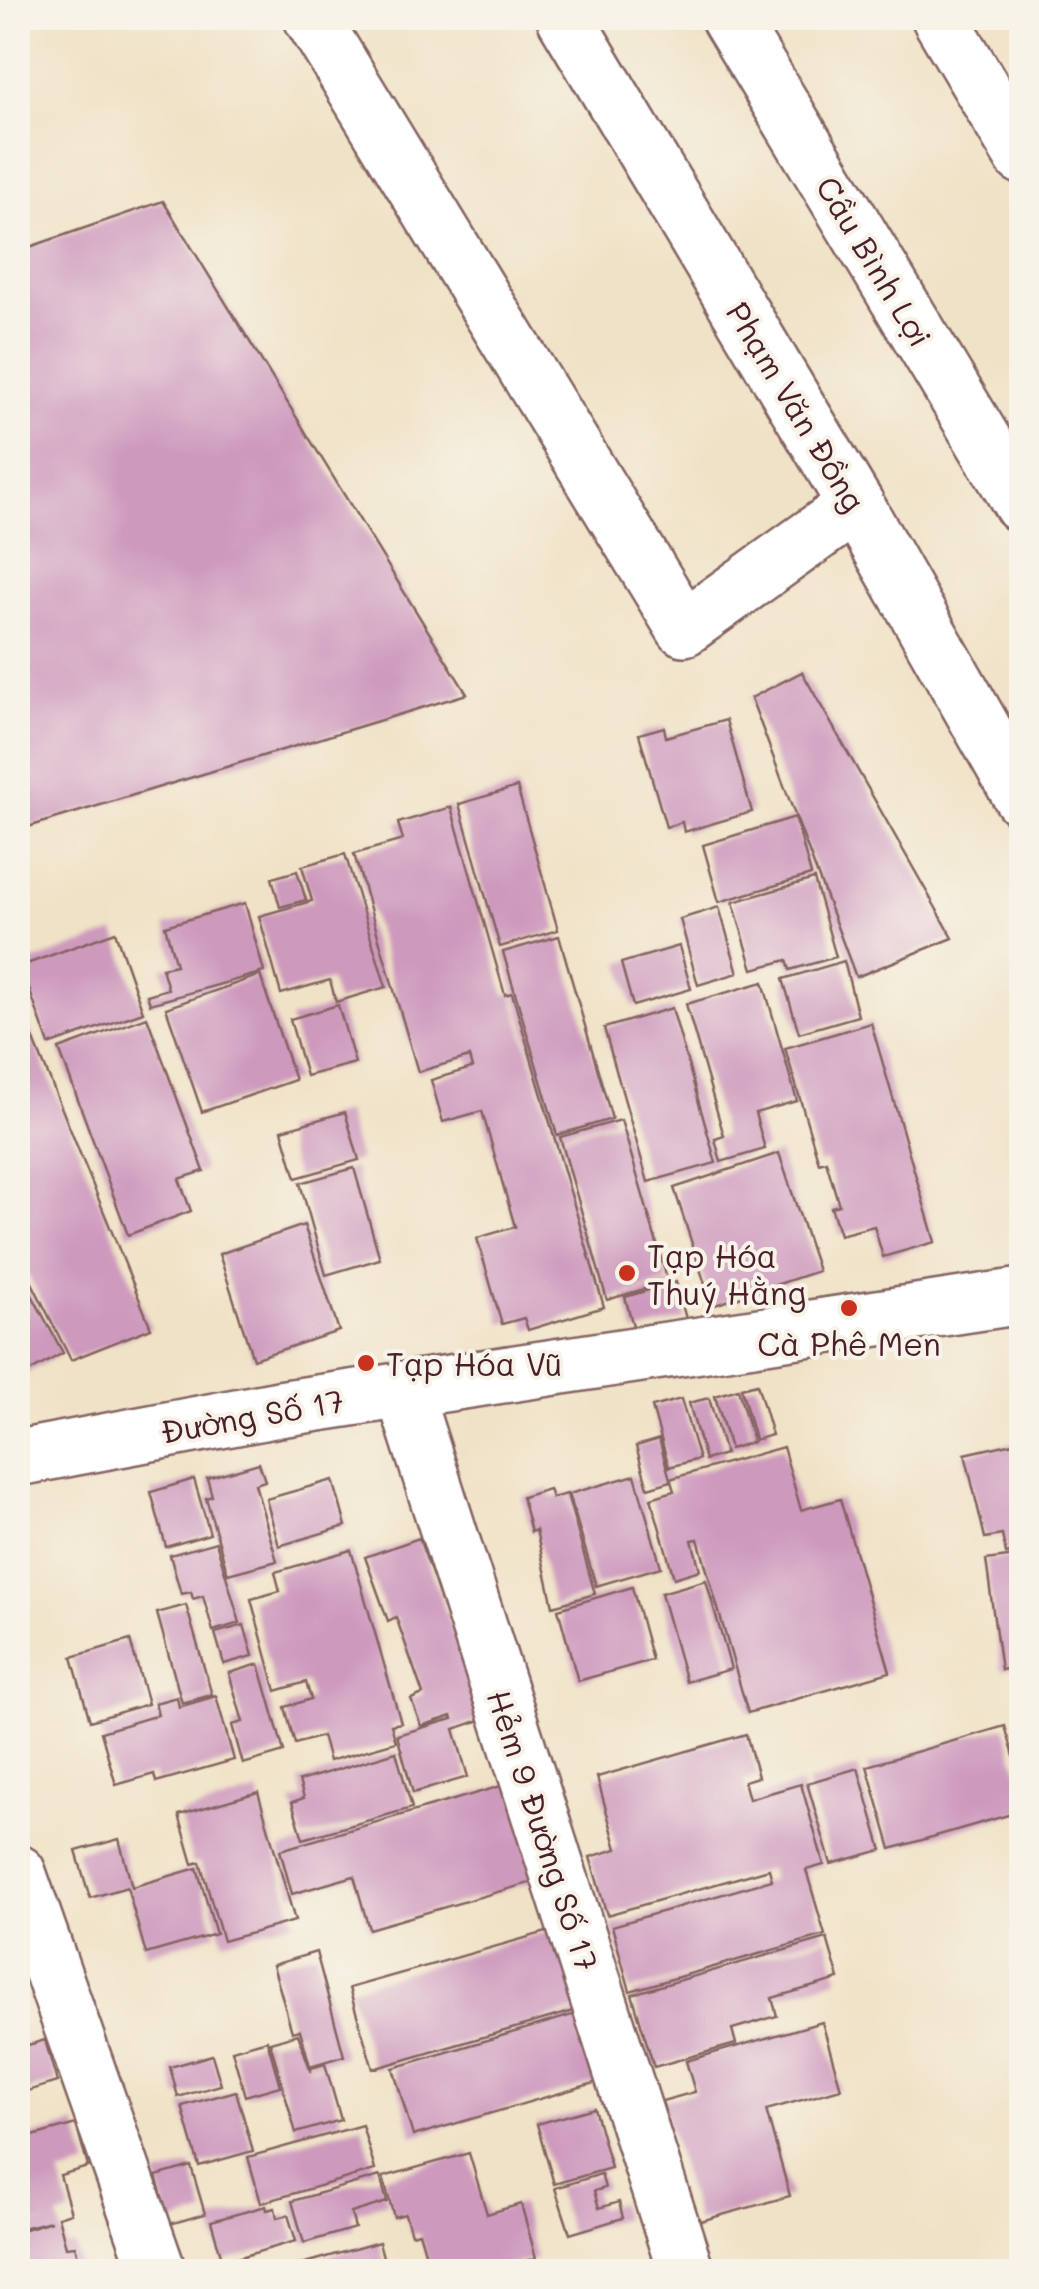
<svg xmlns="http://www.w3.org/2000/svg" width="1039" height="2289" font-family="Mali,sans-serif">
  <rect width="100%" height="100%" fill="#f7f3e8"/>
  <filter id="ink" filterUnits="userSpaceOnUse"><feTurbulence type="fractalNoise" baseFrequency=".01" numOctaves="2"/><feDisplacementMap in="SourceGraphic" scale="20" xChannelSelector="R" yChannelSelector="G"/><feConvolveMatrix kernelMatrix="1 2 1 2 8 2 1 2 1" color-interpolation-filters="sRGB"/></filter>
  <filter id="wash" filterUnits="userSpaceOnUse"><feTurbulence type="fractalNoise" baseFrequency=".0048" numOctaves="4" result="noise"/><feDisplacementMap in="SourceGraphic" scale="40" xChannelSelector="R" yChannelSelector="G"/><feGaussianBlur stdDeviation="2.25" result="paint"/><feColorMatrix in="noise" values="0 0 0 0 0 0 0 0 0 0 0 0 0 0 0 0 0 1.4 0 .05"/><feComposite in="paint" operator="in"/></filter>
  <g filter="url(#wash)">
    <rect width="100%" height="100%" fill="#f0e2c6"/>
    <g id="blocks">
      <g fill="#cd99bd">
        <path d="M163 201 467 694 18 830V251Z"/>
        <path d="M802 672 953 938 856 977 751 698Z"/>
        <path d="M726 720 752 812 684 832 682 822 666 827 639 734 664 727 666 737Z"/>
        <path d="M517 787 558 930 500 947 459 804Z"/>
        <path d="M451 807 505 995 512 993 604 1307 528 1330 524 1318 502 1324 477 1238 515 1227 482 1111 443 1122 431 1080 472 1068 469 1057 418 1072 354 854 403 840 398 823Z"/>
        <path d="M795 817 811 875 719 902 703 845Z"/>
        <path d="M345 854 386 987 336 1002 330 980 281 994 259 916 312 901 302 866Z"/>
        <path d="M297 871 306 900 280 907 272 878Z"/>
        <path d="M814 879 836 957 790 970 787 960 753 969 733 902Z"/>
        <path d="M245 903 264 972 150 1004 147 995 168 989 162 968 176 965 165 926Z"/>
        <path d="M719 907 738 973 698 985 680 919Z"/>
        <path d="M115 932 143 1012 49 1045 21 966Z"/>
        <path d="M559 936 612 1119 557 1135 503 952Z"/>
        <path d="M679 946 691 989 633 1006 621 963Z"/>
        <path d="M844 961 858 1016 799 1033 783 979Z"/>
        <path d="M260 975 295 1080 202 1112 166 1008Z"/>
        <path d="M763 982 797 1101 755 1113 765 1149 721 1162 715 1139 724 1136 686 1004Z"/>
        <path d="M18 1001 151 1328 71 1360 18 1255Z"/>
        <path d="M338 1005 355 1063 306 1076 290 1019Z"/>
        <path d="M672 1008 716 1163 648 1182 604 1028Z"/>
        <path d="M147 1017 204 1171 179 1179 191 1211 128 1235 59 1049Z"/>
        <path d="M871 1023 935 1242 883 1257 874 1226 840 1235 831 1207 839 1205 826 1161 819 1163 785 1048Z"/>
        <path d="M345 1112 359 1160 296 1178 282 1130Z"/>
        <path d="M621 1120 668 1282 607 1300 560 1137Z"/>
        <path d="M779 1153 818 1271 712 1306 674 1188Z"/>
        <path d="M354 1168 380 1259 326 1275 300 1183Z"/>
        <path d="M304 1225 339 1331 253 1359 219 1254Z"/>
        <path d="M18 1269 63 1353 18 1378Z"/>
        <path d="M676 1282 686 1319 635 1333 625 1297Z"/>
        <path d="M757 1384 772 1435 755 1440 741 1388Z"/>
        <path d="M738 1389 753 1442 730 1449 715 1396Z"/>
        <path d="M709 1398 725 1454 705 1460 689 1403Z"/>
        <path d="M681 1399 699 1459 669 1467 652 1407Z"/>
        <path d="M659 1439 670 1479 783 1447 801 1510 840 1499 890 1672 748 1713 698 1539 692 1540 700 1570 674 1578 651 1498 674 1491 671 1481 648 1488 636 1446Z"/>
        <path d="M1022 1441V1551L1006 1554 1002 1535 985 1538 965 1454Z"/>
        <path d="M259 1463 265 1481 255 1484 277 1561 228 1574 206 1498 212 1496 207 1478Z"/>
        <path d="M635 1475 661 1567 596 1586 569 1494Z"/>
        <path d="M194 1479 210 1534 166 1547 151 1492Z"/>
        <path d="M333 1480 346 1526 279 1546 266 1499Z"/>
        <path d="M549 1489 552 1498 567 1494 595 1594 553 1606 536 1530 531 1532 522 1497Z"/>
        <path d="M419 1538 460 1652 495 1715 454 1729 468 1777 413 1793 397 1735 453 1719 452 1716 421 1726 411 1699 423 1694 396 1617 388 1621 365 1557Z"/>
        <path d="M216 1542 240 1623 213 1631 203 1596 193 1599 191 1592 181 1594 170 1555Z"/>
        <path d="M351 1550 401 1723 391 1725 396 1742 329 1761 322 1736 295 1744 285 1707 311 1699 306 1682 276 1691 251 1599 280 1591 275 1572Z"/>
        <path d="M1022 1555V1666L1001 1670 986 1560Z"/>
        <path d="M706 1580 731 1669 686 1682 661 1593Z"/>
        <path d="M632 1587 652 1660 578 1681 558 1609Z"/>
        <path d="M186 1605 212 1695 182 1703 157 1613Z"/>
        <path d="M244 1625 253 1656 224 1664 215 1633Z"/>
        <path d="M130 1640 148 1704 90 1721 72 1657Z"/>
        <path d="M259 1664 284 1752 243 1764 232 1725 243 1722 229 1673Z"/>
        <path d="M216 1696 234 1760 156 1782 154 1774 116 1785 101 1732 158 1715 155 1703 177 1697 179 1707Z"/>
        <path d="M1005 1726 1022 1783V1811L891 1849 867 1766Z"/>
        <path d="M746 1734 758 1777 744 1781 749 1799 801 1784 824 1865 806 1870 825 1935 630 1991 612 1926 772 1880 769 1869 607 1915 590 1857 617 1849 597 1777Z"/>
        <path d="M396 1752 412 1808 303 1839 292 1802 304 1798 299 1781Z"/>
        <path d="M858 1768 882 1850 831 1864 807 1783Z"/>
        <path d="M515 1782 543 1879 369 1929 354 1876 292 1894 280 1850Z"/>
        <path d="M258 1792 295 1921 223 1941 200 1862 193 1864 179 1815Z"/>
        <path d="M119 1839 132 1887 197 1868 216 1934 146 1954 127 1887 90 1898 76 1851Z"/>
        <path d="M571 1925 594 2005 373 2069 349 1988Z"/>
        <path d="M827 1938 839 1979 772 1998 777 2016 732 2029 736 2044 654 2067 632 1994Z"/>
        <path d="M316 1952 344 2056 310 2066 300 2030 292 2032 273 1965Z"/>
        <path d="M589 2010 608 2079 413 2136 393 2068Z"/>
        <path d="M822 2022 841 2089 766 2110 790 2196 697 2222 662 2101 695 2092 686 2061Z"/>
        <path d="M298 2034 311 2072V2068L325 2064 341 2120 296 2133 270 2042Z"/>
        <path d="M45 2040 57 2082 18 2094V2048Z"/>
        <path d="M267 2040 280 2086 245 2096 232 2050Z"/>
        <path d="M212 2055 221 2085 178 2097 170 2067Z"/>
        <path d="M236 2091 253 2151 199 2166 182 2106Z"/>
        <path d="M594 2108 611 2168 554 2184 537 2124Z"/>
        <path d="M76 2124 88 2167 60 2175 71 2213 58 2217 66 2247 75 2246 82 2272H18V2231L51 2221 18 2229V2140Z"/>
        <path d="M362 2125 375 2170 261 2203 248 2157Z"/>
        <path d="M469 2153 487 2214 521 2204 536 2258 490 2272H431L419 2232 411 2234 405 2214 394 2217 383 2177Z"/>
        <path d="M191 2166 205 2214 170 2224 156 2176Z"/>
        <path d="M601 2174 605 2188 594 2191 599 2208 619 2202 623 2218 570 2234 555 2188Z"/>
        <path d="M380 2176 387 2202 351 2213 355 2228 304 2243 292 2201Z"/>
        <path d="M266 2206 267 2210 275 2208 277 2218 288 2215 296 2241 223 2262 211 2221Z"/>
        <path d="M379 2242 387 2272H280V2270Z"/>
      </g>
    </g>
  </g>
  <g filter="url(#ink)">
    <use href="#blocks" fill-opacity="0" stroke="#846361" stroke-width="2.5"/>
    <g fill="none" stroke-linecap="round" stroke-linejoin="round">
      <defs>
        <g id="minor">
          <path d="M312 18 684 628 856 505"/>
          <path d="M403 1389 686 2272"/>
          <path d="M18 1458 279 1409 1022 1296"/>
          <path d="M18 1873 158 2272"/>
        </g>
        <path id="major" d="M565 18 856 505 1022 798"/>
        <g id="highway">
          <path d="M729 18 1022 505"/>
          <path d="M940 18 1022 156"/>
        </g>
      </defs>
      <use href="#minor" stroke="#846361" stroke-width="60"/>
      <use href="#major" stroke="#846361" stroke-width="60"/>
      <use href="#highway" stroke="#846361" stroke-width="60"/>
      <use href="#minor" stroke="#fff" stroke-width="55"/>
      <use href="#major" stroke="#fff" stroke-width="55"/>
      <use href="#highway" stroke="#fff" stroke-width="55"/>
    </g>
  </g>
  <g fill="#c8321e" stroke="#f7f3e8" stroke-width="4">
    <circle cx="627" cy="1273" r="10"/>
    <circle cx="849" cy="1308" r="10"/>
    <circle cx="366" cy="1363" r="10"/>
  </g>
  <g text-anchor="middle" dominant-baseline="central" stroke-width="8" stroke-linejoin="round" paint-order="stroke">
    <g font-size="32" fill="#4a1f2b" stroke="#f7f3e8">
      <text transform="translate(875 261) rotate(59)">Cầu Bình Lợi</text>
      <text transform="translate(797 406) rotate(59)">Phạm Văn Đồng</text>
      <text transform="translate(252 1415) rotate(-10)">Đường Số 17</text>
      <text transform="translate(544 1830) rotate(72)">Hẻm 9 Đường Số 17</text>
    </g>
    <g font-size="32" fill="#4a1f2b" stroke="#f7f3e8" text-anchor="start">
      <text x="647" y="1255">Tạp Hóa<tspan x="647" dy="37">Thuý Hằng</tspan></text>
      <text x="849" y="1343" text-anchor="middle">Cà Phê Men</text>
      <text x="386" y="1363">Tạp Hóa Vũ</text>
    </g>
  </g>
  <rect width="1039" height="2289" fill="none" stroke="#f7f3e8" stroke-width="60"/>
</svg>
